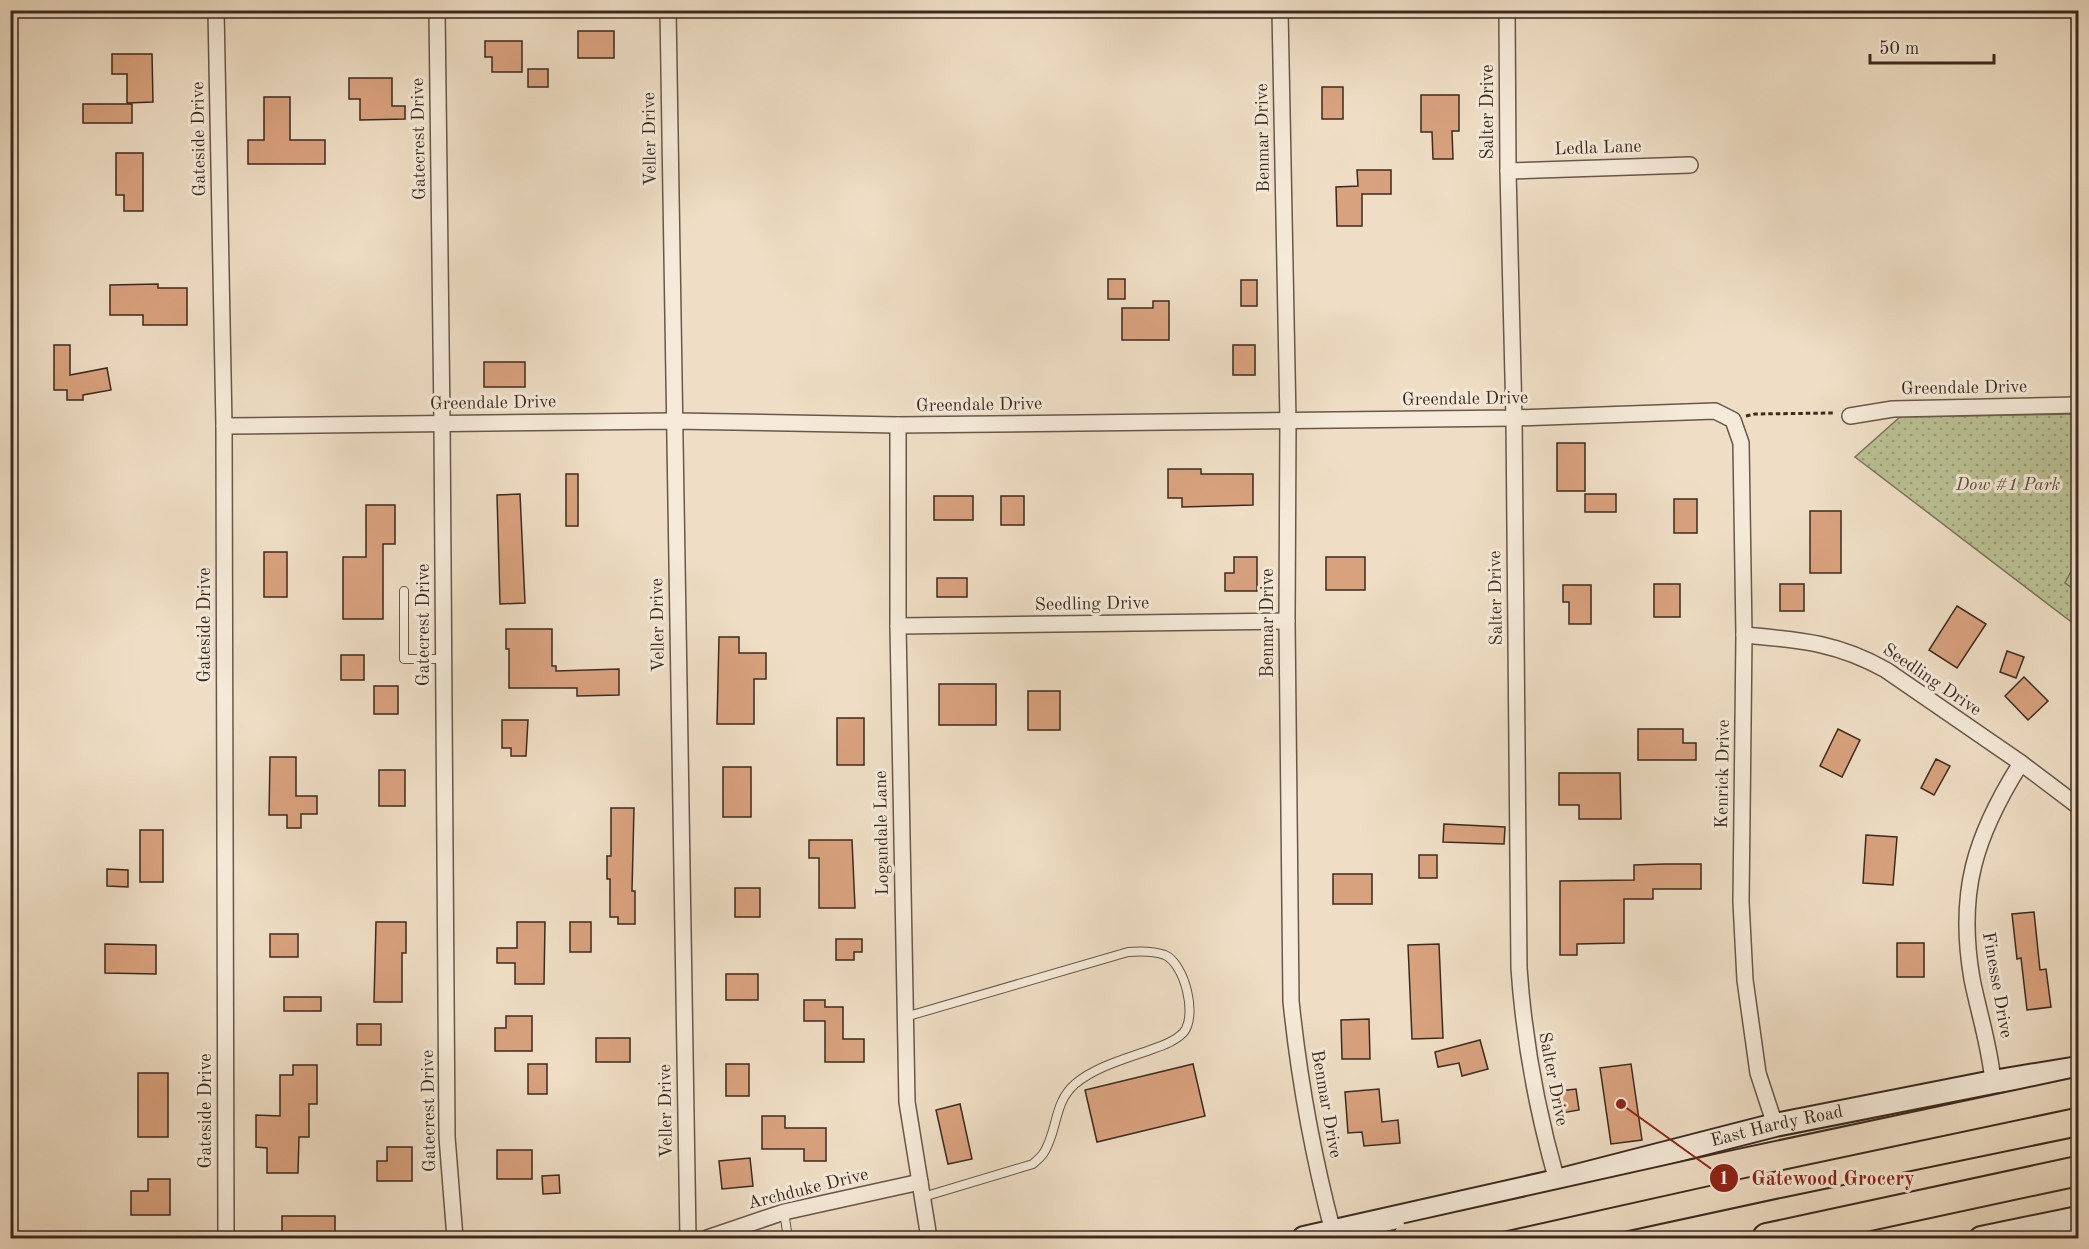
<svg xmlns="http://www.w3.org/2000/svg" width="2089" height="1249" font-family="'Old Standard TT',serif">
  <defs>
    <pattern id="grass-dots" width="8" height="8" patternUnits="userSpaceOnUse" patternTransform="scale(1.5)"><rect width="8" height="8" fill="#bac194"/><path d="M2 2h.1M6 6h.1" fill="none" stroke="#989d78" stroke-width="1.8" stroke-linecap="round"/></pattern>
  </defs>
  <rect width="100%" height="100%" fill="#efdec5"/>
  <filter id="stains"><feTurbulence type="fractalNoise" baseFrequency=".00333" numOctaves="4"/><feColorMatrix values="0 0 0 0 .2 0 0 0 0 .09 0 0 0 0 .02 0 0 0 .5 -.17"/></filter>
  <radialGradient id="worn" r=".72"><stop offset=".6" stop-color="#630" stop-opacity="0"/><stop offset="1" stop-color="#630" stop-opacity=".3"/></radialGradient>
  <path fill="url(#grass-dots)" stroke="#7b765a" stroke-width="1.5" d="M2078 414V627L1855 457 1900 417Z"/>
  <path fill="#bac194" stroke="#7b765a" stroke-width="1.5" d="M2078 558V592L2065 583Z"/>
  <g fill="#d9a27e" stroke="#3c2a20" stroke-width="1.5">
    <rect x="578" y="31" width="36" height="27"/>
    <path d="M485 41H522V72H492V57H485Z"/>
    <path d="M112 54H152L153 102 127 103V74H112Z"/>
    <rect x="528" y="69" width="20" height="18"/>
    <path d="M349 78H392V106H405V119L360 120V99H349Z"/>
    <rect x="1322" y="87" width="21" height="32"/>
    <path d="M1421 95H1459V131H1452L1453 159H1433L1432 132H1421Z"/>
    <path d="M264 97H290V140H325V164H248V140H264Z"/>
    <rect x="83" y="104" width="49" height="19"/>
    <path d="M116 153H143V211H124V195H116Z"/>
    <path d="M1357 170H1391V194H1362V226H1337L1336 187 1358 186Z"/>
    <rect x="1108" y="279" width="17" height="20"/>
    <rect x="1241" y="280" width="16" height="26"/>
    <path d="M158 284V288H187V325H143V315H110V285Z"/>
    <path d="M1153 301H1169V340H1122V308H1153Z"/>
    <path d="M54 345H70V375L107 368 111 390 83 395V400H67V390H54Z"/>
    <rect x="1233" y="345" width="22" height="30"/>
    <rect x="484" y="362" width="41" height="25"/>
    <rect x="1557" y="443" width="28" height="48"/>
    <path d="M1168 469H1201V474H1253V505L1182 507V498H1168Z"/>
    <rect x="566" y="474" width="12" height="52"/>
    <path d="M520 494 525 603 500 604 497 495Z"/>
    <rect x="1585" y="494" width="31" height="18"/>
    <rect x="934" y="496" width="39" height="24"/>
    <rect x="1001" y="496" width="23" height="29"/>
    <rect x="1674" y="499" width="23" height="34"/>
    <path d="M366 505H395V544H383V619H343V557H366Z"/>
    <rect x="1810" y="511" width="31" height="62"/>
    <rect x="264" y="552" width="23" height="45"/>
    <path d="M1234 557H1257V591H1225V573H1234Z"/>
    <rect x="1326" y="557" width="39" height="33"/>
    <rect x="937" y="578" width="30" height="19"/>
    <rect x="1654" y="584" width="26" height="33"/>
    <rect x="1780" y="584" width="24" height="27"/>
    <path d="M1563 585H1591V624H1569V602H1563Z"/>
    <path d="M1957 606 1986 624 1957 668 1929 650Z"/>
    <path d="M506 629H552V666H556V671L619 669V695L577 696V688H509V649H506Z"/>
    <path d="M719 637H739V653H766V679H754V724H717Z"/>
    <path d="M2007 651 2024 657 2016 678 2000 672Z"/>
    <rect x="341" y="655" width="23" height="25"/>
    <path d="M2024 677 2048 701 2028 720 2005 696Z"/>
    <rect x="939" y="684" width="57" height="41"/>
    <rect x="374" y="686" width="24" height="28"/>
    <rect x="1028" y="691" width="32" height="39"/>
    <rect x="837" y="718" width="27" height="47"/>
    <path d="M502 720H528L526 756H511V748H502Z"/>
    <path d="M1638 729H1683V743H1696V760H1638Z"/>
    <path d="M1838 729 1860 740 1842 777 1820 766Z"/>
    <path d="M270 757H296V796H317V814H301V828H287V815H269Z"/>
    <path d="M1936 759 1950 766 1934 795 1921 788Z"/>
    <rect x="723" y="767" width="28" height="50"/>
    <rect x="379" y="770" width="26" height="36"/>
    <path d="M1559 773H1620L1621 819H1579V805H1559Z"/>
    <path d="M611 808H634L632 891H635V924H618V917H610V879H607V856H611Z"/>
    <path d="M1444 824 1505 827 1504 844 1443 842Z"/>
    <rect x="140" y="830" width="23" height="52"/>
    <path d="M1866 835 1897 837 1893 885 1863 883Z"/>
    <path d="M809 840H852L855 908H819V858H809Z"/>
    <rect x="1419" y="855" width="18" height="23"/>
    <path d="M1664 864H1701V889H1653V899H1624V943L1577 944V955H1560V881L1634 880V865Z"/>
    <path d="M107 869 128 870V887L107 886Z"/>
    <rect x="1333" y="874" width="39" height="30"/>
    <rect x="735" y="888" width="25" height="29"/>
    <path d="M2034 912 2040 970 2046 969 2051 1007 2027 1010 2021 958 2017 959 2012 914Z"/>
    <path d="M376 922H406V953H402V1002H374Z"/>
    <path d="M517 922H545L544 984H515V963H497V948H517Z"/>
    <rect x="570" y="922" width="21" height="30"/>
    <rect x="270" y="934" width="28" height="23"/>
    <path d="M836 939H862V952H854V960H836Z"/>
    <rect x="1897" y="943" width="27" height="34"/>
    <path d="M105 944 156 945V974L105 973Z"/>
    <path d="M1439 944 1443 1038 1412 1039 1408 945Z"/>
    <rect x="726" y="974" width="32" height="26"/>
    <rect x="284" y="997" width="37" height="14"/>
    <path d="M804 1000H825V1007H843V1039H864V1062H825V1021H804Z"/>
    <path d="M506 1016H532V1051H495V1028H506Z"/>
    <path d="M1369 1019 1370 1059H1342L1341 1020Z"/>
    <rect x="357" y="1024" width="24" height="21"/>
    <rect x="596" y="1038" width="34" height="24"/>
    <path d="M1480 1040 1488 1069 1462 1076 1459 1063 1438 1067 1435 1052Z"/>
    <rect x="528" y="1064" width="19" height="30"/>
    <rect x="726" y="1064" width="23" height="32"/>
    <path d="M1193 1064 1205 1116 1097 1142 1085 1090Z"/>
    <path d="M1631 1064 1642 1140 1611 1144 1600 1068Z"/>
    <path d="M293 1065H317V1104H309V1137H299L298 1173H267V1148L256 1147V1115L280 1116V1075H293Z"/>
    <rect x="138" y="1073" width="30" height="64"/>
    <path d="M1379 1089 1382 1122 1398 1120 1400 1143 1364 1146 1362 1132 1348 1133 1345 1092Z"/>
    <path d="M1576 1089 1579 1110 1562 1113 1559 1091Z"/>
    <path d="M960 1104 972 1159 948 1164 936 1110Z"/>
    <path d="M762 1116H785V1128H826V1161H804V1149H762Z"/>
    <path d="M387 1147H412V1181H377V1161H387Z"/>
    <rect x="497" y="1150" width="35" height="29"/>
    <path d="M750 1158 753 1186 722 1189 719 1161Z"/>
    <path d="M559 1175 560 1193 543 1194 542 1176Z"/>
    <path d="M148 1179H170V1215H131V1191H148Z"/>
    <rect x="282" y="1216" width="53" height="23"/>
  </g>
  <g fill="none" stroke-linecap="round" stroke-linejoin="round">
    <defs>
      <g id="service">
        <path d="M404 591V659H444"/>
        <path d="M905 1017 1128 952C1140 951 1154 951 1165 955 1185 964 1198 1017 1183 1033 1174 1042 1161 1046 1150 1050 1125 1059 1095 1067 1075 1084 1053 1103 1058 1132 1043 1154 1040 1158 1036 1161 1033 1164L923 1197"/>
        <path d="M784 1212 788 1238"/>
      </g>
      <g id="minor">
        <path d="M216 10 224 426 226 1238"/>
        <path d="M437 10 442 423 447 1137 455 1238"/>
        <path d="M668 10 688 1238"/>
        <path d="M1280 10 1288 421 1287 621 1291 1001C1299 1079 1313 1156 1333 1232"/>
        <path d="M1507 10 1508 171 1514 418 1519 968C1524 1041 1537 1111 1557 1181"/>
        <path d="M1508 171 1690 165"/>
        <path d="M1850 416 1893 409 2078 405"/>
        <path d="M898 425V626L907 1102 929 1238"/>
        <path d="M224 426 674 421 898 425 1514 418 1715 411 1733 420 1741 443 1744 635 1741 902 1745 980 1758 1073 1775 1125"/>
        <path d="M898 626 1287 621"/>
        <path d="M1744 635C1799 640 1836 642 1886 670L2021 763 2078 806"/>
        <path d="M1993 1082C1990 1047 1979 1014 1972 979 1957 892 1975 836 2021 763"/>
        <path d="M707 1238 784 1212 920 1182"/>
      </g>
      <g id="secondary">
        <path id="s1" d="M1304 1238 1557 1181 1775 1125 1993 1082 2078 1068"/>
        <path d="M1981 1238 2078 1218"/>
      </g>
      <g id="motorway">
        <path d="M1525 1238 1779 1183 2078 1121"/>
        <path d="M1767 1238 2078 1171"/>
      </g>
    </defs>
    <use href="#service" stroke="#695749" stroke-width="10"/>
    <use href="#minor" stroke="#695749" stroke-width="18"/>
    <use href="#secondary" stroke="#3c2a20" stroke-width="26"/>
    <use href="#motorway" stroke="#3c2a20" stroke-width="32"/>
    <path stroke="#3c2a20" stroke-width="3" stroke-dasharray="4.5 3" stroke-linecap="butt" d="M1746 416 1755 414 1835 413"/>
    <use href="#service" stroke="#f5ead9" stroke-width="8"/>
    <use href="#minor" stroke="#f5ead9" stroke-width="15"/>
    <use href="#secondary" stroke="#f5ead9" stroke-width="22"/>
    <use href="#motorway" stroke="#efdec5" stroke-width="28"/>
    <defs>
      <path id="motorway-bridge" d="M1407 1238 1739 1164 2078 1092"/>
    </defs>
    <use href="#motorway-bridge" stroke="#3c2a20" stroke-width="32" stroke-linecap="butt"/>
    <use href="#motorway-bridge" stroke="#efdec5" stroke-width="28"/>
  </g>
  <g text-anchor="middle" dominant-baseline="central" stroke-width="6" stroke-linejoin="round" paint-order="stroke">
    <g font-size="18" fill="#3c2a20" stroke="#f5ead9">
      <text transform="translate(1488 112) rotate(-90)">Salter Drive</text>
      <text transform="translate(1263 138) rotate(-91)">Benmar Drive</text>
      <text transform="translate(199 139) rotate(-91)">Gateside Drive</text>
      <text transform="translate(419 139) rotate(-91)">Gatecrest Drive</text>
      <text transform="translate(650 139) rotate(-91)">Veller Drive</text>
      <text transform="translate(1598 148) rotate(-2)">Ledla Lane</text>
      <text transform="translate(1964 388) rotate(-1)">Greendale Drive</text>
      <text transform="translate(1465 399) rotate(-1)">Greendale Drive</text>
      <text transform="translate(493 403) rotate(-1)">Greendale Drive</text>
      <text transform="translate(979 405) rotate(-1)">Greendale Drive</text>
      <text transform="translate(1496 598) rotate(-91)">Salter Drive</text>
      <text transform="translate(1092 604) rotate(-1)">Seedling Drive</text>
      <text transform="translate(1268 623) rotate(-90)">Benmar Drive</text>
      <text transform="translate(205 625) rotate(-90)">Gateside Drive</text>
      <text transform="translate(424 625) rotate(-90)">Gatecrest Drive</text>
      <text transform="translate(658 625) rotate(-91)">Veller Drive</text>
      <text transform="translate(1932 680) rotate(34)">Seedling Drive</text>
      <text transform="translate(1723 774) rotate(-89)">Kenrick Drive</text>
      <text transform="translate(882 833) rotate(-91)">Logandale Lane</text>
      <text transform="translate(1997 985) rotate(80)">Finesse Drive</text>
      <text transform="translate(1553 1079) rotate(79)">Salter Drive</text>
      <text transform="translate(1326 1104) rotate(80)">Benmar Drive</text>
      <text transform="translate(206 1111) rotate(-90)">Gateside Drive</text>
      <text transform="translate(429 1111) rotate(-91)">Gatecrest Drive</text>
      <text transform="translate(666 1111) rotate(-91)">Veller Drive</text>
      <text stroke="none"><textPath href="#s1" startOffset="486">East Hardy Road</textPath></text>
      <text transform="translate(808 1189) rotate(-14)">Archduke Drive</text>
    </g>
    <g font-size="18" font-style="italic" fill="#5c503d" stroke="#f5ead9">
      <text x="2008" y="485">Dow #1 Park</text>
    </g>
  </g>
  <path fill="none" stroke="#8f2418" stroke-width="2" d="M1621 1104L1724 1178"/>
  <g fill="#8f2418" stroke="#f5ead9" stroke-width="2">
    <circle cx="1621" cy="1104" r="6"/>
    <circle cx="1724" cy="1178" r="15"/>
  </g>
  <g font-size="18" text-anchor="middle" font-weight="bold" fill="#fff">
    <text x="1724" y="1184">1</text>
  </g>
  <g font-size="20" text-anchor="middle" font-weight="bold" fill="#8f2418" stroke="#f5ead9" stroke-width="6" stroke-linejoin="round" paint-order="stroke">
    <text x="1833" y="1185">Gatewood Grocery</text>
  </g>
  <rect width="2089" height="1249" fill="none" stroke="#efdec5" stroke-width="36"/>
  <rect x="12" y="12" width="2065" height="1225" fill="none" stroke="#3c2a20" stroke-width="3"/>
  <rect x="18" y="18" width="2053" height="1213" fill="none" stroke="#3c2a20" stroke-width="1.5"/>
  <path d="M1870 54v9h124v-9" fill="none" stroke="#3c2a20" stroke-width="3"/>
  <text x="1879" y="54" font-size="18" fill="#3c2a20" stroke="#f5ead9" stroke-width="4.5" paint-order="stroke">50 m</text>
  <rect width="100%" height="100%" filter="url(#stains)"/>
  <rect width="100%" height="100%" fill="url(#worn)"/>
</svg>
